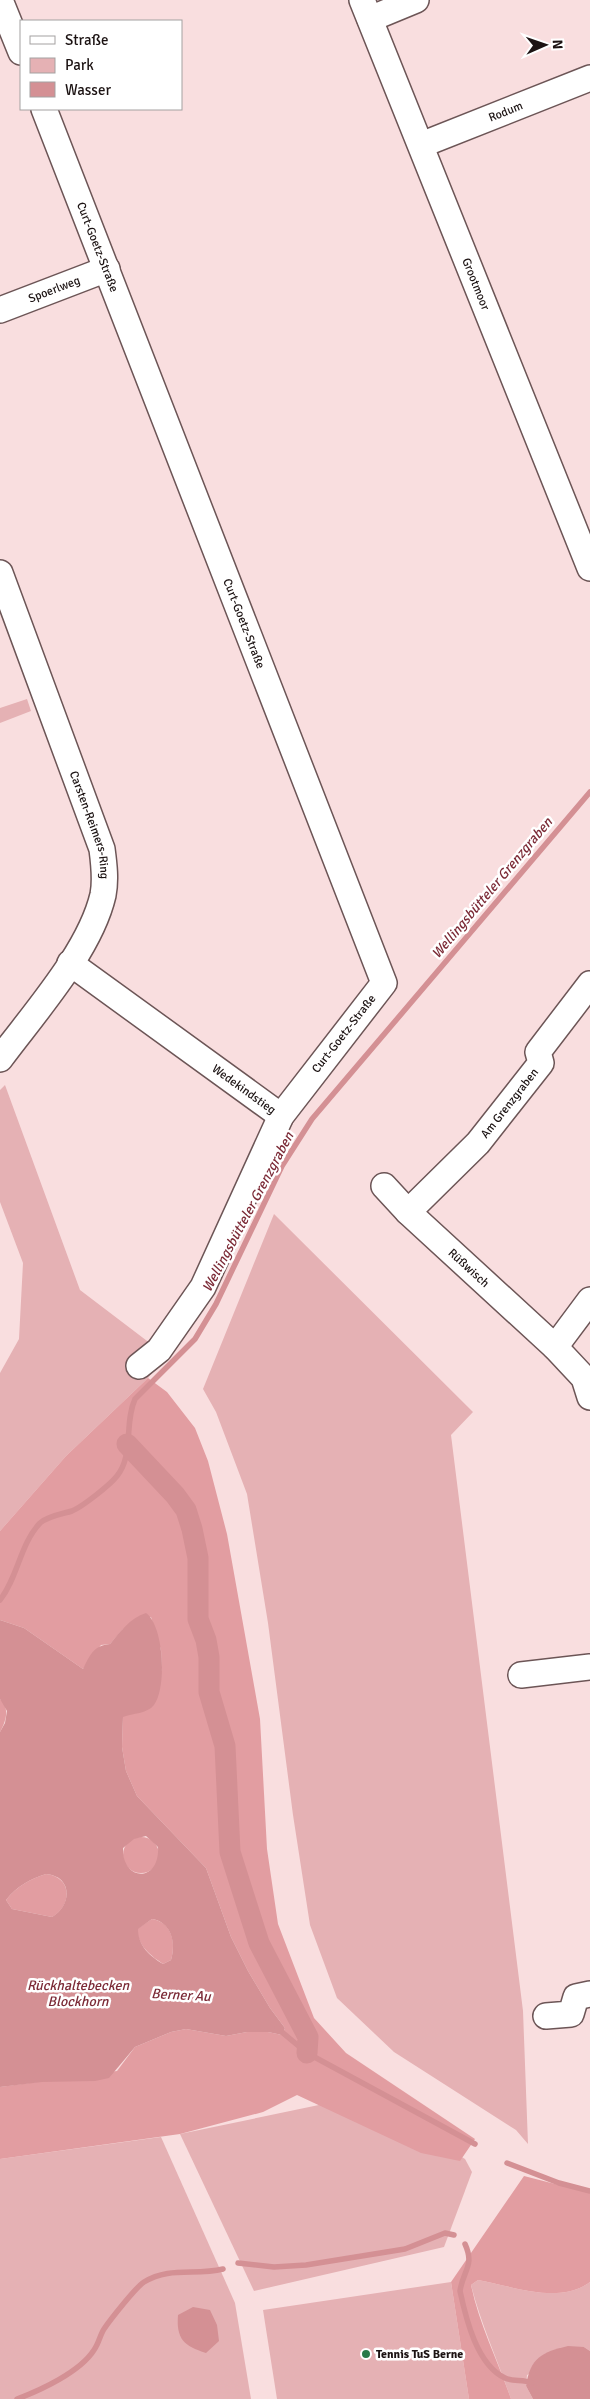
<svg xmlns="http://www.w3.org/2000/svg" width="590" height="2399" font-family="Signika,sans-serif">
  <rect width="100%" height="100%" fill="#f9dedf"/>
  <g fill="#e5b1b4">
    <path d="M27 699 31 711 0 723V708Z"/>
    <path d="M5 1085 80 1290 155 1347 163 1358 148 1378 66 1456 0 1531V1373L19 1339 23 1263 0 1202V1090Z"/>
    <path d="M274 1214 473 1412 451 1435 523 2011 528 2144 516 2130 394 2052 337 1998 310 1925 293 1815 268 1623 247 1494 216 1412 203 1389Z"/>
    <path d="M362 2096 465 2159 472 2172 444 2247 254 2291 180 2134Z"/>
    <path d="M161 2137 235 2303 251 2399H0V2159Z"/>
    <path d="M478 2280C512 2286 560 2305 590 2282V2351L584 2347 527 2375 526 2386 533 2399H511C498 2361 481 2324 471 2285Z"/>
    <path d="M451 2282 469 2399H277L263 2310Z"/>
  </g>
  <g fill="#e29da1">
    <path d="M148 1378 167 1392 195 1428 208 1461 227 1534 260 1719 267 1849 278 1924 314 2018 346 2053 475 2139 460 2161 421 2153 297 2095 263 2112 180 2134 0 2159V2087L117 2071 135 2047 171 2032 186 2029 226 2036 247 2032H268L282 2035 285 2028 270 2008 248 1971 231 1937 206 1868 137 1796 126 1771 122 1747 123 1716 129 1714 162 1670 161 1650 151 1617 123 1629 110 1644 101 1645 83 1669 24 1628 0 1620V1531L66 1456Z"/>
    <path d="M0 1699C10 1708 6 1721 0 1732Z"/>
    <circle cx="141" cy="1855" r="18"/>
    <path d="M46 1874C73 1877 72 1906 52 1917L12 1909 6 1900C17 1886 30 1879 46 1874Z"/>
    <path d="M152 1919C172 1922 176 1943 171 1960L163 1964C150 1955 138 1946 137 1929Z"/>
    <path d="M524 2176 590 2193V2282C560 2305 512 2286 478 2280L471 2285C479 2324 498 2361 511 2399H469L451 2282Z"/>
  </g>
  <g fill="#d49094" fill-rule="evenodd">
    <path d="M146 1613C164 1626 167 1687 154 1705 147 1714 133 1713 123 1717L122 1747 126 1771 137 1796 206 1868 231 1937 248 1971 270 2008 285 2028 282 2035 268 2032H247L226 2036 186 2029 171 2032 135 2047 109 2078 95 2081 42 2082 0 2087V1732L5 1723 7 1711 0 1699V1620L24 1628 83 1669C90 1655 93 1646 110 1644 120 1632 130 1618 146 1613ZM146 1836 158 1847C160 1883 122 1882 123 1848L134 1839ZM46 1874C73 1876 72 1906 52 1917L12 1909 6 1900C17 1886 30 1879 46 1874ZM152 1919C172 1922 176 1944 171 1960L163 1964C150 1956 138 1946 138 1929Z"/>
    <path d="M193 2307 210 2310 217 2325 219 2341 206 2353C184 2346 176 2339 178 2315Z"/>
    <path d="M568 2346 584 2347 590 2351V2399H533L526 2386C530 2358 542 2352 568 2346Z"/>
  </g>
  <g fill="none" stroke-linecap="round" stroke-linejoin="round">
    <g stroke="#d49094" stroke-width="5.5">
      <path d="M0 1600C18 1577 20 1544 40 1523 48 1516 62 1514 72 1511 82 1507 110 1485 117 1476 134 1455 124 1423 135 1399L195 1339 216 1304 282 1166 312 1119 590 792"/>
      <path d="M277 2028 307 2053 475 2144"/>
      <path d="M507 2163 559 2183 590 2191"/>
      <path d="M465 2244C475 2266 463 2270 460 2291 466 2319 477 2365 505 2378 513 2382 523 2379 532 2383"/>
      <path d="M238 2263 274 2267 306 2265 405 2249 445 2233 454 2235"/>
      <path d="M17 2399C41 2390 80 2372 94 2350 99 2343 100 2335 104 2329 110 2320 136 2287 144 2282 170 2266 195 2276 223 2269"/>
    </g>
    <path stroke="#d49094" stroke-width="21" d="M127 1444 175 1495 186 1510 192 1529 198 1558V1619L206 1640 209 1657V1692L225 1746 230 1852 259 1943 308 2037 307 2053"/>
    <defs>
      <g id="minor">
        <path d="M0 0 21 52"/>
        <path id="s1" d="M362 0 590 568"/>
        <path d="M370 19 416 0"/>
        <path id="s2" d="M44 109 384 983 281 1116 203 1287 159 1350 139 1366"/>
        <path id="s3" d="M421 145 590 78"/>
        <path id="s4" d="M0 310 107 269"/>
        <path id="s5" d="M0 573 102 849C104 864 106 880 103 895 90 951 34 1013 0 1059"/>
        <path id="s6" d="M70 963 281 1116"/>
        <path id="s7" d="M384 1186 408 1212 555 1347 584 1378 590 1397"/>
        <path id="s8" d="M408 1212 478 1143 541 1063 538 1052 590 984"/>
        <path d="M555 1347 590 1300"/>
        <path d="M521 1675 590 1667"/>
        <path d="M546 2016 571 2014 576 1997 590 1994"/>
      </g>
    </defs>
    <use href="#minor" stroke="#6c5556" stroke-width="28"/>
    <use href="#minor" stroke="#fff" stroke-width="25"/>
  </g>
  <circle fill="#287949" stroke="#fff" stroke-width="2" cx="366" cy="2354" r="5"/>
  <g text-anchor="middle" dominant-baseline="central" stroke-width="5" stroke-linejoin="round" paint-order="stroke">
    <g font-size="12" fill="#1c1313" stroke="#fff">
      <text stroke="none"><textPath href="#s3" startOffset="91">Rodum</textPath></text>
      <text stroke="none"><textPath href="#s2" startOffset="148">Curt-Goetz-Straße</textPath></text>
      <text stroke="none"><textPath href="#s1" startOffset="306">Grootmoor</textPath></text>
      <text stroke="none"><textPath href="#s4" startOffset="58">Spoerlweg</textPath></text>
      <text stroke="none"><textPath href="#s2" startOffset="552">Curt-Goetz-Straße</textPath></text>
      <text stroke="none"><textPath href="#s5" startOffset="268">Carsten-Reimers-Ring</textPath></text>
      <text transform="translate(344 1034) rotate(-52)">Curt-Goetz-Straße</text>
      <text stroke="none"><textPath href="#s6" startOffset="215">Wedekindstieg</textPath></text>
      <text stroke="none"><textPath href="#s8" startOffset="149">Am Grenzgraben</textPath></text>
      <text stroke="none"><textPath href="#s7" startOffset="118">Rüßwisch</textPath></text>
    </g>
    <g font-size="12" font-weight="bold" fill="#1c1313" stroke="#fff" text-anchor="start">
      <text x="376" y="2354">Tennis TuS Berne</text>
    </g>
    <g font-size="14" font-style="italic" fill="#7c2b37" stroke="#fff">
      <text transform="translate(492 888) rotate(-50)">Wellingsbütteler Grenzgraben</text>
      <text transform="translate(248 1212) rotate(-62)">Wellingsbütteler Grenzgraben</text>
      <text x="78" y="1985">Rückhaltebecken<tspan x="78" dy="16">Blockhorn</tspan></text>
      <text transform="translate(181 1995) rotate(3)">Berner Au</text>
    </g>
  </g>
  <rect x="20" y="20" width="162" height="90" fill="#ffffff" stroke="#a4a1a1"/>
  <rect x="30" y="36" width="25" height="8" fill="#ffffff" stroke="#a4a1a1"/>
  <text x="65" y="45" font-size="15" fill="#1c1313">Straße</text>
  <rect x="30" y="58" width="25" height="15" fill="#e5b1b4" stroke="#a4a1a1"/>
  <text x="65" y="70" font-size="15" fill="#1c1313">Park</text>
  <rect x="30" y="82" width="25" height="15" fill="#d49094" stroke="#a4a1a1"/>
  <text x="65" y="95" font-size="15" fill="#1c1313">Wasser</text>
  <g transform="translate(545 45) rotate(88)" stroke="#ffffff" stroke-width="4" paint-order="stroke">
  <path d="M0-4L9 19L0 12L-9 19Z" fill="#1c1313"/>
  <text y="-8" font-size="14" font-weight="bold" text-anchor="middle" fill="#1c1313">N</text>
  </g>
</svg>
